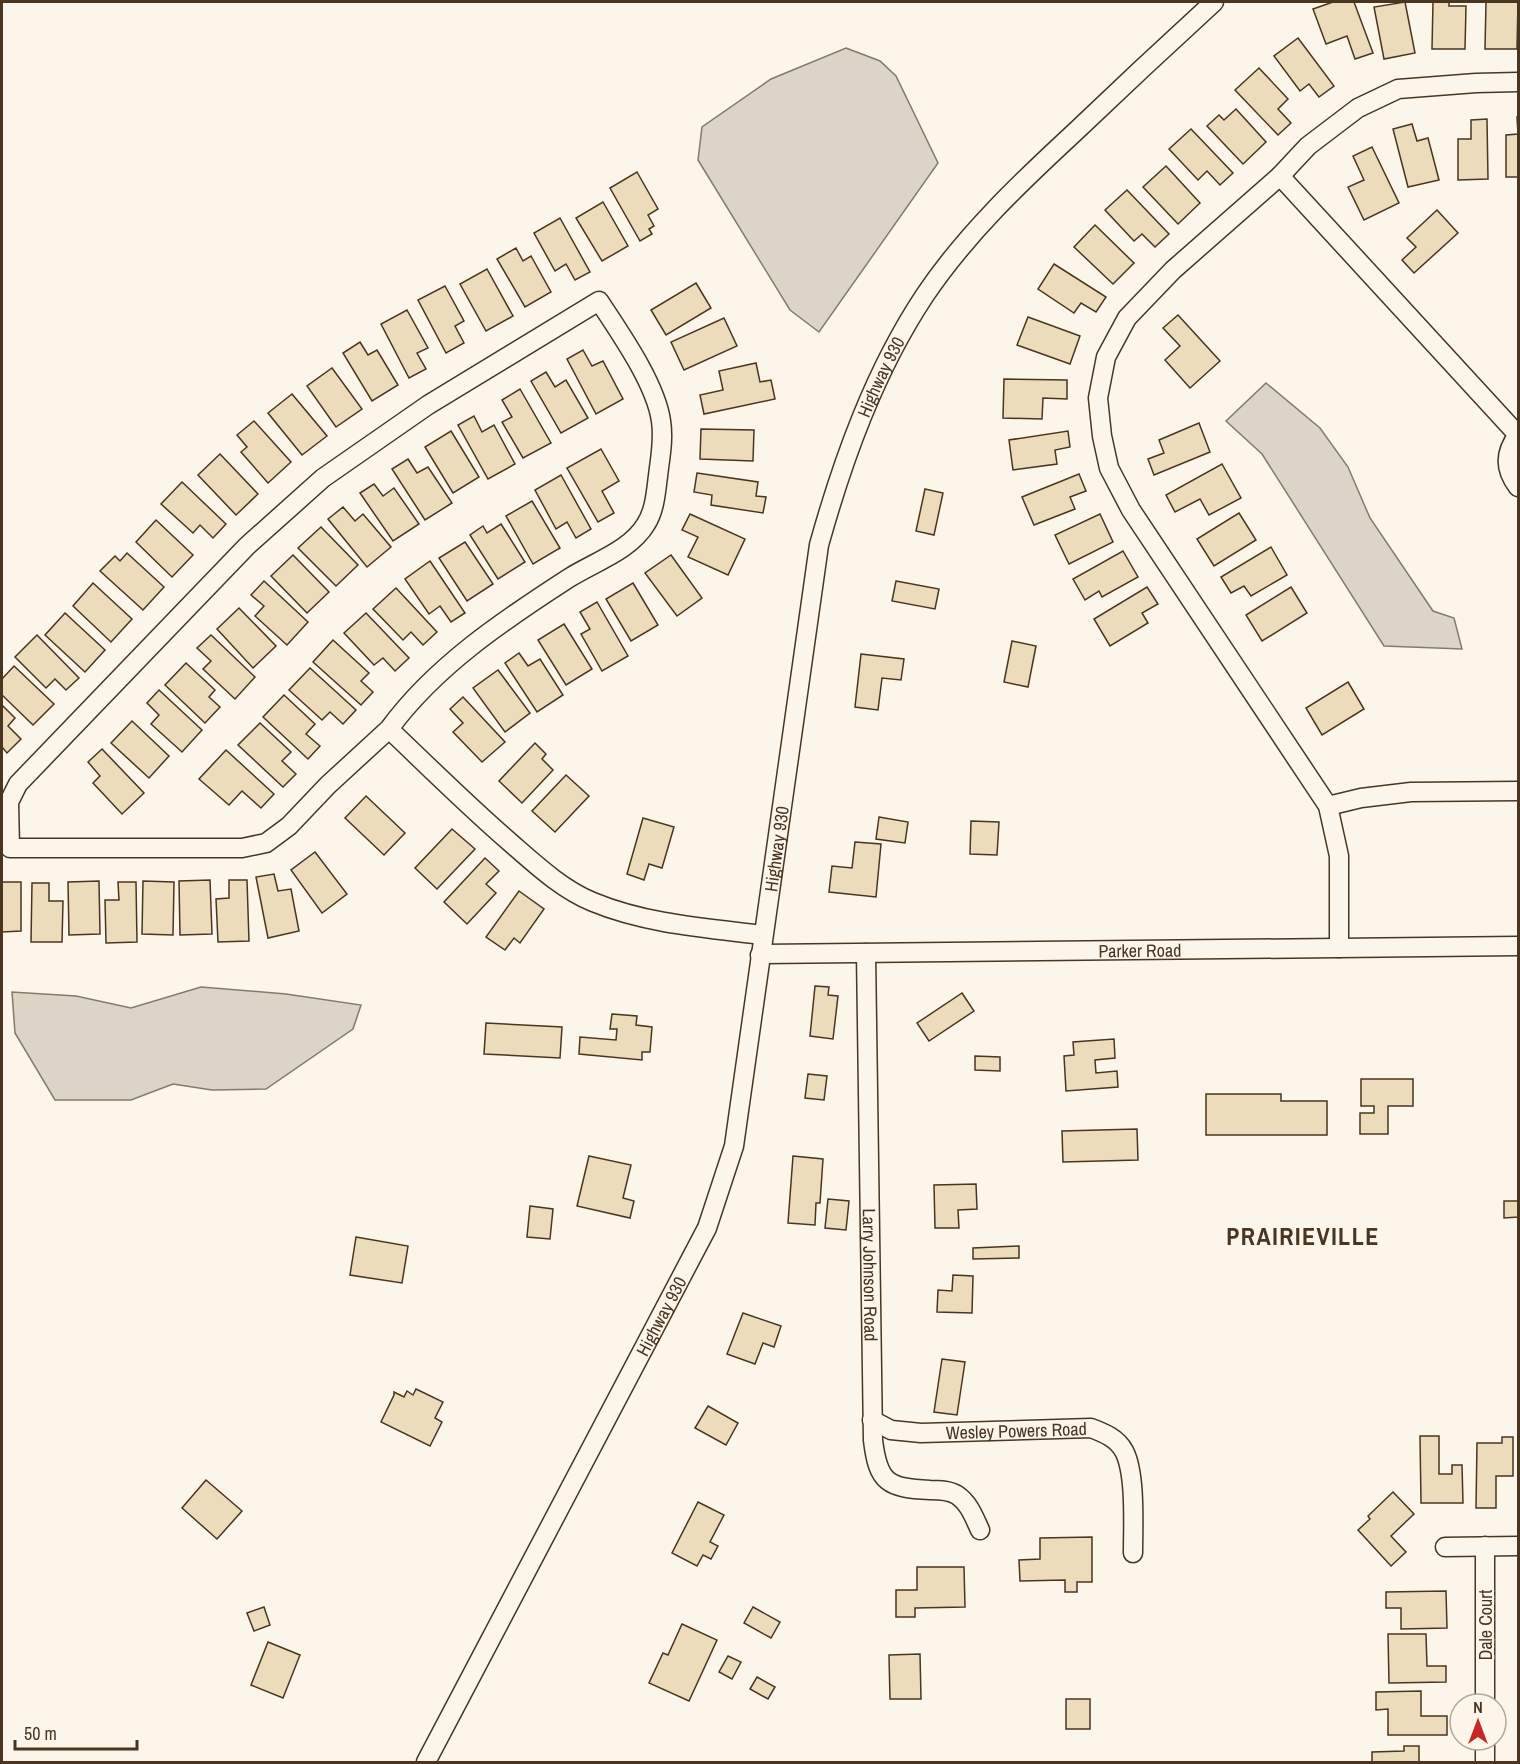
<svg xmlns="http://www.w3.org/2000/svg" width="1520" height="1764" font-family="'Archivo Narrow',sans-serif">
  <rect width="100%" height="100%" fill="#fbf6e9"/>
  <g fill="#dcd4c6" stroke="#887966" stroke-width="1.5">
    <path d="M846 48 880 61 896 76 938 163 819 332 790 310 698 160 702 127 771 79Z"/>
    <path d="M1266 383 1320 428 1348 467 1370 518 1433 611 1454 618 1462 649 1384 646 1262 454 1226 421Z"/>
    <path d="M201 987 286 994 361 1005 353 1029 266 1089 212 1090 173 1084 131 1100H55L15 1033 12 992 76 996 131 1008Z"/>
  </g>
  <g fill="#ecdcbc" stroke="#4a3520" stroke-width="1.5">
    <path d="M1333 2H1354L1373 53 1355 59 1347 36 1326 44 1313 9Z"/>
    <path d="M1405 2 1415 53 1384 59 1374 7Z"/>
    <path d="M1433 2H1449V6H1466L1465 49H1432Z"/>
    <path d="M1486 2H1518L1517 49H1485Z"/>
    <path d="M1298 38 1334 86 1319 97 1309 84 1300 91 1274 56Z"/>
    <path d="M1259 68 1288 99 1278 109 1291 123 1278 135 1235 90Z"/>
    <path d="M1236 109 1266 142 1243 164 1207 126 1219 115 1224 120Z"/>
    <path d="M1517 117H1518V177H1506V135L1518 134Z"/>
    <path d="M1487 119 1488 179 1458 180V139H1471V120Z"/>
    <path d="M1412 124 1417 141 1428 138 1439 180 1408 187 1393 129Z"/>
    <path d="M1191 129 1233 173 1220 185 1207 171 1198 180 1169 149Z"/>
    <path d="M1372 147 1399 203 1364 220 1348 187 1364 180 1353 156Z"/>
    <path d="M1166 166 1200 203 1178 224 1143 187Z"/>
    <path d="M637 172 658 209 648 215 654 226 649 229 652 234 640 241 610 188Z"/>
    <path d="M1127 190 1169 234 1155 247 1142 234 1134 241 1105 210Z"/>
    <path d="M603 202 628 246 602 261 576 218Z"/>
    <path d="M1437 210 1458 233 1414 273 1402 260 1416 247 1407 238Z"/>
    <path d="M560 218 590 272 575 280 566 264 555 271 534 233Z"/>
    <path d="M1095 225 1134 263 1113 284 1074 247Z"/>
    <path d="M516 248 523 261 531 256 551 292 525 307 497 259Z"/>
    <path d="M1054 264 1106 297 1096 312 1081 303 1074 313 1038 289Z"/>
    <path d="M487 269 513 316 486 331 460 284Z"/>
    <path d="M696 283 711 308 666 335 651 310Z"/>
    <path d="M445 286 464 321 455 326 464 343 446 353 418 300Z"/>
    <path d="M407 310 428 348 417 353 426 369 409 378 381 324Z"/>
    <path d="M1178 315 1220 361 1190 388 1165 360 1180 346 1163 328Z"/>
    <path d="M1028 317 1080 336 1070 364 1017 345Z"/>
    <path d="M724 318 737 346 684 370 671 342Z"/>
    <path d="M360 342 368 355 377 350 398 385 372 401 343 353Z"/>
    <path d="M583 350 592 366 603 361 623 399 596 414 567 359Z"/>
    <path d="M756 363 760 382 771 380 775 399 704 414 700 395 723 390 719 371Z"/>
    <path d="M332 368 362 409 336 427 307 386Z"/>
    <path d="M546 372 555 387 566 380 588 418 561 433 531 381Z"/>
    <path d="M1004 379 1067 380V399L1043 398 1042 419 1003 418Z"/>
    <path d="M520 389 551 443 523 458 502 422 512 417 502 400Z"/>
    <path d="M292 394 327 436 302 455 268 413Z"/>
    <path d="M474 416 482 432 494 425 515 464 488 479 458 425Z"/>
    <path d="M254 421 291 462 268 483 241 452 247 447 237 435Z"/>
    <path d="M1199 423 1210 452 1154 475 1148 459 1164 453 1159 440Z"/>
    <path d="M701 429 754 430 753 461 700 459Z"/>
    <path d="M451 431 479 477 453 493 425 447Z"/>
    <path d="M1068 431 1070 447 1055 450 1057 464 1013 470 1009 440Z"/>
    <path d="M601 449 619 481 602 491 614 513 598 522 567 468Z"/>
    <path d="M220 454 258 494 236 515 198 475Z"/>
    <path d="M408 459 417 473 428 467 452 503 425 520 392 469Z"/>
    <path d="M1222 464 1241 498 1209 515 1200 499 1175 512 1166 495Z"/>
    <path d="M697 473 758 482 756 496 766 497 763 513 711 505 712 495 694 492Z"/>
    <path d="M1079 474 1086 491 1070 497 1075 509 1034 525 1022 497Z"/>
    <path d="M561 475 591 529 576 538 567 522 556 529 535 490Z"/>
    <path d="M182 482 226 524 213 538 200 525 193 533 161 504Z"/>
    <path d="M374 484 383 496 394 488 419 524 393 541 360 493Z"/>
    <path d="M925 489 943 493 934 535 916 531Z"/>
    <path d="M532 501 560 548 533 564 506 516Z"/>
    <path d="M343 507 355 521 363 514 391 547 367 567 328 519Z"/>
    <path d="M1239 513 1256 540 1214 566 1197 539Z"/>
    <path d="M690 514 745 539 728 575 688 557 698 537 682 530Z"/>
    <path d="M1100 514 1113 542 1069 564 1055 535Z"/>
    <path d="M156 520 193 555 172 577 136 542Z"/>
    <path d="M501 524 525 562 498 579 470 535 483 526 487 533Z"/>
    <path d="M321 527 358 565 336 586 298 548Z"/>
    <path d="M465 542 493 584 467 601 439 558Z"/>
    <path d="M1271 547 1287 575 1251 596 1244 586 1231 593 1221 577Z"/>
    <path d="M1123 551 1138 577 1102 597 1099 591 1085 600 1073 579Z"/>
    <path d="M127 553 164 587 143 610 100 571 115 556 120 561Z"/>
    <path d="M293 555 329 592 307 613 271 576Z"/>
    <path d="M671 555 702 598 677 616 645 573Z"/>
    <path d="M430 561 465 613 451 622 440 606 429 614 405 579Z"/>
    <path d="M264 581 308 622 287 645 255 616 264 606 251 595Z"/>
    <path d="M896 581 939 589 935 609 892 601Z"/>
    <path d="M93 583 132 619 111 642 73 606Z"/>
    <path d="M633 583 658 625 631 641 606 599Z"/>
    <path d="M1147 587 1158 604 1142 613 1148 623 1110 646 1094 619Z"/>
    <path d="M1291 587 1307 613 1262 641 1246 615Z"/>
    <path d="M396 588 437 632 423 645 411 632 403 640 373 609Z"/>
    <path d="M597 602 628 656 602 671 581 634 590 629 580 612Z"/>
    <path d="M239 608 276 646 253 668 217 629Z"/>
    <path d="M65 613 105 650 85 672 45 635Z"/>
    <path d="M366 613 409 658 395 671 383 658 374 665 344 633Z"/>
    <path d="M564 624 592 669 566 685 538 640Z"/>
    <path d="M37 635 79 678 66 690 55 679 46 688 15 657Z"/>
    <path d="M211 635 255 677 235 699 203 669 211 661 197 648Z"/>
    <path d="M333 640 369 673 361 681 373 692 361 705 313 662Z"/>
    <path d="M1012 641 1036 646 1028 687 1004 682Z"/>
    <path d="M519 653 528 666 540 659 563 695 537 712 505 663Z"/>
    <path d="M861 654 904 659 901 680 882 678 878 710 855 707Z"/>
    <path d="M186 663 215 690 209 697 220 707 205 723 165 685Z"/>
    <path d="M14 666 54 704 33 725 2 695V679Z"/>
    <path d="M310 668 356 710 343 724 330 712 322 720 289 690Z"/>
    <path d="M498 670 530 713 505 732 473 688Z"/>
    <path d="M1348 682 1364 709 1322 735 1306 708Z"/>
    <path d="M159 690 202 730 182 752 151 724 159 715 147 703Z"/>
    <path d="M284 695 315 724 306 734 320 746 308 759 263 717Z"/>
    <path d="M463 697 505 742 482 762 453 732 463 723 450 709Z"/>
    <path d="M2 705 15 718 8 726 21 739 7 753 2 747Z"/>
    <path d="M132 721 169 756 149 778 111 743Z"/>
    <path d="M260 723 291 752 282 761 296 774 283 787 238 745Z"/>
    <path d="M535 743 546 754 542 759 553 770 522 803 499 781Z"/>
    <path d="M102 749 144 793 122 814 93 783 100 776 88 762Z"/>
    <path d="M226 750 274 794 261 808 242 791 229 805 199 779Z"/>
    <path d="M566 775 589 796 555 832 532 811Z"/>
    <path d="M366 796 405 833 384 855 345 818Z"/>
    <path d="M879 817 908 822 905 843 876 839Z"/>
    <path d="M643 818 674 827 662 868 649 864 644 880 627 874Z"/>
    <path d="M971 821 999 822 997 855 970 854Z"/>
    <path d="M452 829 475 849 437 889 415 868Z"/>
    <path d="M855 842 881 844 876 897 829 892 832 866 852 868Z"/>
    <path d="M315 852 347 894 322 913 291 870Z"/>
    <path d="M485 858 499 871 486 884 496 893 467 924 444 902Z"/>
    <path d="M274 874 278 891 291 889 299 931 268 938 256 877Z"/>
    <path d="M210 880 212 934 180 935 179 881Z"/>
    <path d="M229 880H247L249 941 218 942 216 899 229 898Z"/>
    <path d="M99 881 100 934 69 935 68 882Z"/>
    <path d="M143 881 174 882 173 935 142 934Z"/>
    <path d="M2 882H21V931L2 932Z"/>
    <path d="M118 882H136L137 942 106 943 105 900H119Z"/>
    <path d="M32 883H49V901H63L62 942H31Z"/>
    <path d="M519 891 544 909 520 943 514 938 505 950 486 937Z"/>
    <path d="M815 986 829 987 828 995 838 996 833 1039 810 1036Z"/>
    <path d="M962 993 974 1011 929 1041 917 1023Z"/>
    <path d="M612 1014 637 1016 636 1025 652 1027 650 1052H642V1060L579 1054 580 1037 616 1040 617 1029H610Z"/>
    <path d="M486 1023 562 1027 560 1058 484 1054Z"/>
    <path d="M1114 1039 1115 1058 1095 1060 1096 1073 1117 1071 1118 1087 1066 1091 1064 1056 1074 1055 1073 1042Z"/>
    <path d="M975 1056 1000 1057V1071L975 1070Z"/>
    <path d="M808 1074 827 1076 824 1100 805 1098Z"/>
    <path d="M1361 1079H1413V1106H1388V1134H1360V1113H1374V1106H1361Z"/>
    <path d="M1206 1094H1281V1101H1327V1135H1206Z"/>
    <path d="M1137 1129 1138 1160 1063 1162 1062 1131Z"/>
    <path d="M589 1156 631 1165 623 1198 634 1201 630 1218 577 1206Z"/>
    <path d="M793 1156 823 1159 820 1203H816L815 1225 788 1223Z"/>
    <path d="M976 1184 977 1209 958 1210 959 1228H935L934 1185Z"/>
    <path d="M828 1199 849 1201 846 1230 825 1228Z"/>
    <path d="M1504 1201H1518V1217L1504 1218Z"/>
    <path d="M530 1206 553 1209 550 1239 527 1237Z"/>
    <path d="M356 1237 408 1246 402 1283 350 1275Z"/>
    <path d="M1019 1246V1258L973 1259V1248Z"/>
    <path d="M953 1275 973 1276 972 1313 937 1312 938 1290 952 1291Z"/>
    <path d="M743 1313 781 1326 774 1347 763 1343 755 1364 727 1354Z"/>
    <path d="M942 1359 965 1362 957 1415 934 1412Z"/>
    <path d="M416 1389 443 1402 435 1418 442 1422 430 1446 381 1422 394 1395V1392L404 1397 407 1391 413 1395Z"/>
    <path d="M708 1406 738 1423 726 1445 695 1428Z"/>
    <path d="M1420 1436H1439V1474H1452V1465H1462L1463 1503H1421Z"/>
    <path d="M1502 1437H1513V1476H1496V1508H1476L1477 1443H1502Z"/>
    <path d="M206 1480 242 1511 217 1539 182 1508Z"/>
    <path d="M1393 1492 1414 1514 1391 1536 1406 1552 1391 1566 1358 1530 1370 1519 1368 1516Z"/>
    <path d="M698 1502 724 1515 710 1542 718 1546 711 1559 703 1555 697 1566 672 1553Z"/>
    <path d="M1092 1537V1582H1077V1592H1065V1580L1020 1581 1019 1560 1040 1559V1538Z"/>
    <path d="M917 1567H964L965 1607 915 1608V1617H896V1590H917Z"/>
    <path d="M1446 1591 1447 1628 1401 1629V1608H1386V1592Z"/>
    <path d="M264 1607 270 1625 254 1631 247 1613Z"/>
    <path d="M753 1607 780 1622 771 1638 744 1623Z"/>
    <path d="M682 1624 717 1640 689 1701 649 1683 663 1653 668 1655Z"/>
    <path d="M1388 1634H1426L1427 1666H1446V1682L1389 1683Z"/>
    <path d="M268 1642 300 1655 283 1698 251 1685Z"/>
    <path d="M920 1654 921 1699H890L889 1655Z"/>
    <path d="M728 1656 741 1662 732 1679 719 1672Z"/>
    <path d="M757 1677 775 1687 768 1699 750 1689Z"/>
    <path d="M1421 1691V1716H1447V1735H1388V1709L1376 1710V1692Z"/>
    <rect x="1066" y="1699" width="24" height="30"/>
    <path d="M1404 1746H1419V1762H1372V1752L1404 1751Z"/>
  </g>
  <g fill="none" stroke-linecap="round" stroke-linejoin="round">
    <defs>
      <g id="minor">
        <path d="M1280 176 1308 146 1358 108 1398 89 1476 83 1518 82"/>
        <path d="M389 729C435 666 504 620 569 578 594 562 630 551 646 524 655 510 656 491 658 476 660 458 664 440 661 421 656 384 620 333 599 301L428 405 323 478 247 546 18 784 9 802 10 848H242L266 843 289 826 328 785 389 729C429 767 469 807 512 844 536 865 563 890 593 902 646 924 706 928 763 935"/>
        <path d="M1328 806 1361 798 1411 792 1518 791"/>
        <path d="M1339 948V856L1328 806 1131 510 1109 468 1102 436 1098 398 1106 357 1127 318 1173 270 1280 176 1518 435C1505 452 1504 469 1518 487"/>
        <path id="s1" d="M866 953 873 1440C878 1483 888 1488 930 1490 939 1490 949 1490 957 1495 969 1503 974 1517 980 1530"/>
        <path id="s2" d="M760 955 763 954 1518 946"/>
        <path id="s3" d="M872 1420 891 1430 921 1433 1091 1428C1104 1433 1117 1438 1124 1451 1136 1473 1133 1527 1133 1553"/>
        <path d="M1485 1546V1704"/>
        <path d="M1445 1547 1518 1546"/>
        <path d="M1485 1740V1762"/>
        <path id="s4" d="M426 1762 707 1228 734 1146 819 545C843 459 875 370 925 295 966 234 1021 182 1075 132 1121 88 1167 45 1214 2"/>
      </g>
    </defs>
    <use href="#minor" stroke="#4a3520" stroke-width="21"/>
    <use href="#minor" stroke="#fbf6e9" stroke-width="18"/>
  </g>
  <g text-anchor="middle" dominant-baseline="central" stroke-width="4.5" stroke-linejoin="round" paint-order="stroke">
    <g font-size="18" fill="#4a3520" stroke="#fbf6e9">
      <text stroke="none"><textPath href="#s4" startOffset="1476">Highway 930</textPath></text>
      <text stroke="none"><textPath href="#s4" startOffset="990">Highway 930</textPath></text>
      <text stroke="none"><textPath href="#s2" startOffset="380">Parker Road</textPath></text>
      <text stroke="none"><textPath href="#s1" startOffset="322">Larry Johnson Road</textPath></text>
      <text stroke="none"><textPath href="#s4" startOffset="504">Highway 930</textPath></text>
      <text stroke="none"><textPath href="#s3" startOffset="147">Wesley Powers Road</textPath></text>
      <text transform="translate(1485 1625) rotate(-90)">Dale Court</text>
    </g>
    <g font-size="24" font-weight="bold" letter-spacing="1.5" fill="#4a3520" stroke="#fbf6e9">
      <text x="1303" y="1236">PRAIRIEVILLE</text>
    </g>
  </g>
  <rect width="1520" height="1764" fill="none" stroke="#4a3520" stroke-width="6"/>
  <g transform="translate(1478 1722)"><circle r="28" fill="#fbf6e9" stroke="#b4a999" stroke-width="1.5"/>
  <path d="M0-4.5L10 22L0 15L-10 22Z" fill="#c62828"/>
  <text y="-9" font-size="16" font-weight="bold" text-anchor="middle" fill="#4a3520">N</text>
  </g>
  <path d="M15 1740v9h122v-9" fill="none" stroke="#4a3520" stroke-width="3"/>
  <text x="24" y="1740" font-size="18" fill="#4a3520" stroke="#fbf6e9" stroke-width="4.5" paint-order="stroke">50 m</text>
</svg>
